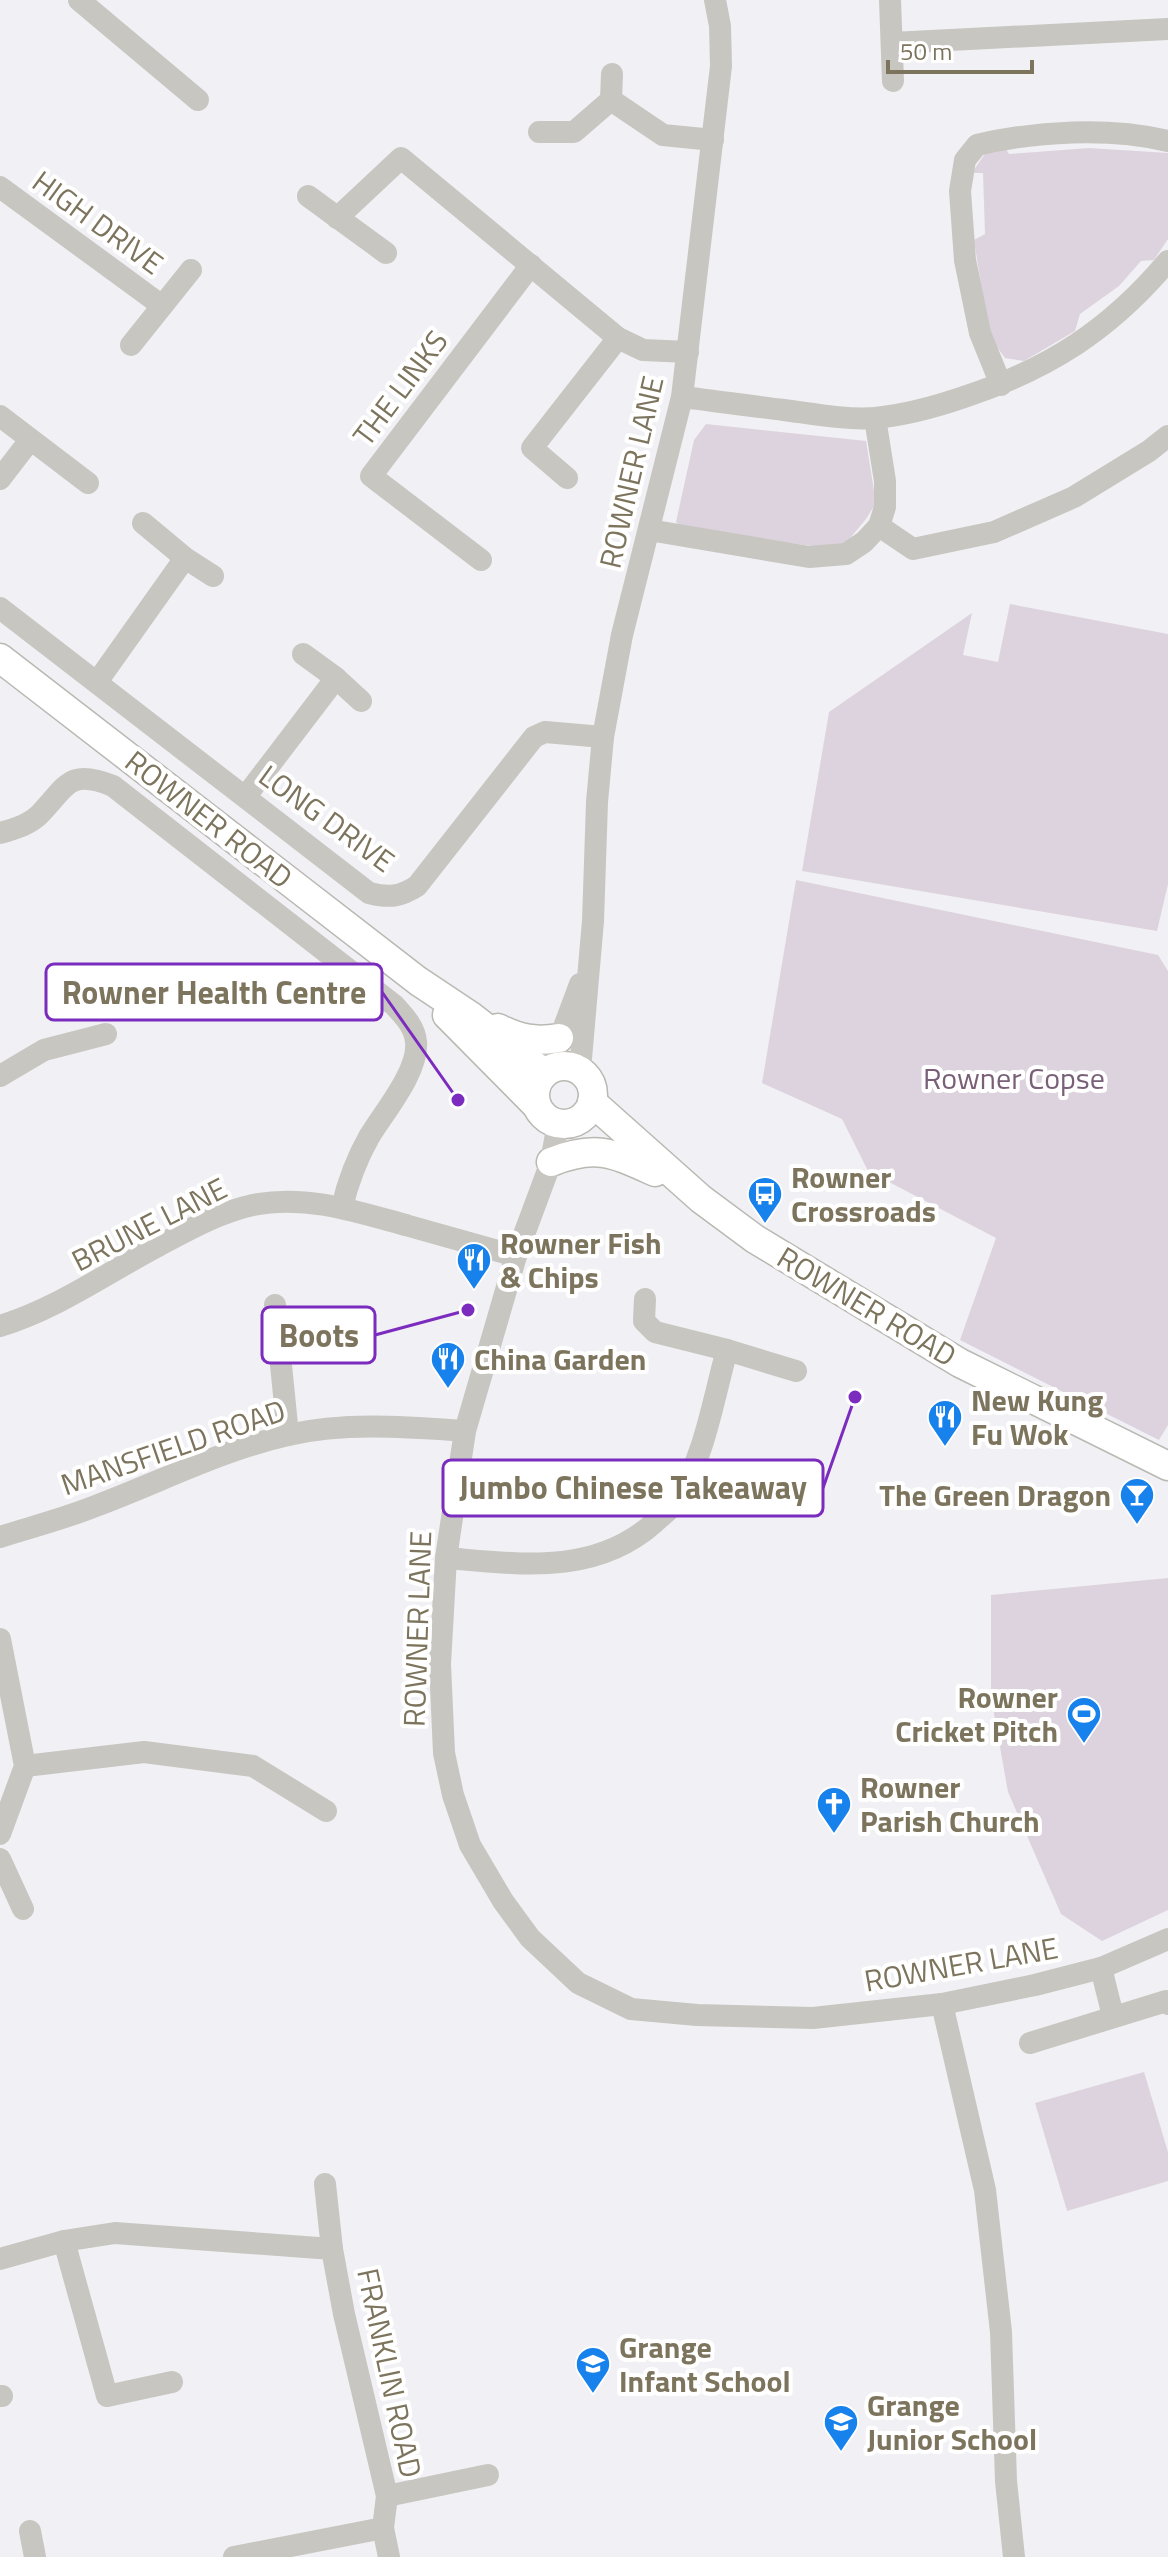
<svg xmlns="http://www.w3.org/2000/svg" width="1168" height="2557" font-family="'Titillium Web',sans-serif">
  <rect width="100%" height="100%" fill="#f1f0f4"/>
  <g fill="#ddd3de">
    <path d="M1004 145 1009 154 1089 148 1168 153V239L1154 260 1141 261 1119 286 1080 314 1075 331 1024 361 1005 358 989 336 974 240 985 234 983 173H972L986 152Z"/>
    <path d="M706 424 866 441 876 503 866 519 846 543 826 548 716 533H688L676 522 694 440Z"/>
    <path d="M1010 604 1168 634V884L1157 931 802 871 829 712 972 613 963 655 998 662Z"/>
    <path d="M796 880 1158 955 1168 971V1425L1159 1440 960 1340 996 1238 868 1171 842 1119 762 1083Z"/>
    <path d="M1168 1578V1910L1102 1941 1061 1914 1008 1792 991 1697V1595Z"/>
    <path d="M1144 2072 1168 2152V2181L1067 2211 1035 2103Z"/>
  </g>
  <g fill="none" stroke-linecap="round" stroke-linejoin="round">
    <defs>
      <g id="major">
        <path d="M0 658 418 981 472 1017 544 1073"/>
        <path d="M447 1015 537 1106"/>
        <path d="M498 1028C520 1039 535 1042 559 1038"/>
        <circle cx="564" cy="1095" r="29"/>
        <path d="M592 1102 701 1199 755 1239 960 1363 1168 1466"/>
        <path d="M551 1162C596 1144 613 1153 655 1172"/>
      </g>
    </defs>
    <use href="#major" stroke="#bab8b2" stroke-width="31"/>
    <g stroke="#c8c6c1" stroke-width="22">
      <path d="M79 0 198 100"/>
      <path d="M890 0 893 81"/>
      <path d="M892 43 1168 29"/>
      <path d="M611 100 663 135 713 140"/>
      <path d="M539 132H574L611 100 612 74"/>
      <path d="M0 187 161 305"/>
      <path d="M308 196 386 253"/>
      <path d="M337 218 401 158 618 338 643 350 688 352"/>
      <path d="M131 345 191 270"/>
      <path d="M1001 385 980 333 965 260 960 191 965 160 977 145C1036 131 1109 127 1168 141"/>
      <path d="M682 397C716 401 750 406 784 410 814 414 845 420 875 418 905 415 935 407 964 397 1049 369 1110 330 1168 261"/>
      <path d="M0 416 88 483"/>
      <path d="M567 478 532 448 618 338"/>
      <path d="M0 479 30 440"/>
      <path d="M143 523 185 558 213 576"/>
      <path d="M879 526 913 549 994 532 1074 497 1149 451 1168 436"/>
      <path d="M649 530 809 557 846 554 864 542 879 526 885 507V481L875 418"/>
      <path d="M481 560 371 476 531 265"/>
      <path d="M0 608 369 893C389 898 400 897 417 886L534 737 545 732 603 737"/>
      <path d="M303 654 336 678 361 701"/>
      <path d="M97 682 185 558"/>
      <path d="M246 796 336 678"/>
      <path d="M0 833C14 829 29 825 40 814 67 786 69 768 113 786L394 1005C404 1016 415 1027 416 1042 419 1071 384 1112 369 1137 356 1160 348 1182 342 1207"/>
      <path d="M548 1070 580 984"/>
      <path d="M580 1070 593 921 597 802 603 737 622 635 682 397 721 66 720 26 715 0"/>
      <path d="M0 1076 44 1050 106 1034"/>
      <path d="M558 1123 551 1162 516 1256 465 1431 446 1558 440 1664 444 1753 453 1795 470 1845 503 1901 530 1938 578 1983 631 2009 697 2015 813 2018 942 2004 1035 1985 1101 1968 1168 1939"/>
      <path d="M645 1299 644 1321 655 1332 727 1350 796 1371"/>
      <path d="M275 1305 288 1435"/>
      <path d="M0 1326C58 1308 105 1274 158 1246 188 1230 220 1212 253 1205 307 1194 358 1212 409 1226 445 1236 480 1246 516 1256"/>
      <path d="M0 1537C31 1527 63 1519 93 1507 158 1483 221 1450 288 1435 346 1422 406 1427 465 1431"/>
      <path d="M446 1558C520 1564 595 1576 655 1522 662 1515 672 1509 677 1500 705 1456 713 1400 727 1350"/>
      <path d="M0 1639 25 1766 0 1834"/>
      <path d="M25 1766 144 1752 253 1766 326 1811"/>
      <path d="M0 1859 23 1909"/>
      <path d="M1101 1968 1113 2016"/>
      <path d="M942 2004 985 2190 1001 2332 1006 2481 1014 2557"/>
      <path d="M1030 2043 1166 2001 1168 2004"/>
      <path d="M325 2184 332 2249"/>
      <path d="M64 2241 107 2396 172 2382"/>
      <path d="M0 2259 64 2241 115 2233 332 2249 344 2314 387 2496 383 2528 389 2557"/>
      <path d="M0 2396H2"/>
      <path d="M387 2496 488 2475"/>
      <path d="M30 2531 35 2557"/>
      <path d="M234 2557 383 2528"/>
    </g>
    <use href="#major" stroke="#fff" stroke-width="28"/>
  </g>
  <defs>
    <symbol id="bus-pin" viewBox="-11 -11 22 30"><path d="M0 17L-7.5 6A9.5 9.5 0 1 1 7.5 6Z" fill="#1781ec" stroke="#fff"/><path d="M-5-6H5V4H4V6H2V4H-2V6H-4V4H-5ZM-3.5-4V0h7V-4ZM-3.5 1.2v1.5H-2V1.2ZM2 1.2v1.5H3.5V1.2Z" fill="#fff"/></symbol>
    <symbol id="restaurant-pin" viewBox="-11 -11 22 30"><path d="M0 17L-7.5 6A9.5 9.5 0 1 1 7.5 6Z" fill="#1781ec" stroke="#fff"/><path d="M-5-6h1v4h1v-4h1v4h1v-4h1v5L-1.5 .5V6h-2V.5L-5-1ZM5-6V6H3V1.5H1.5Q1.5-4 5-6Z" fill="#fff"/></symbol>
    <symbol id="bar-pin" viewBox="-11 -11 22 30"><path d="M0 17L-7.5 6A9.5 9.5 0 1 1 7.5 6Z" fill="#1781ec" stroke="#fff"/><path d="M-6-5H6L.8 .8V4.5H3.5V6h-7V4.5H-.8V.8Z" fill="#fff"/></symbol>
    <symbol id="stadium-pin" viewBox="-11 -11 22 30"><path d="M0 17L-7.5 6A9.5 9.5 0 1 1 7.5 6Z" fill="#1781ec" stroke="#fff"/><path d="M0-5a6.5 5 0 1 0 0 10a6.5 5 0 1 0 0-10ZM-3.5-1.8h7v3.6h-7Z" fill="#fff"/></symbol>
    <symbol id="church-pin" viewBox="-11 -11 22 30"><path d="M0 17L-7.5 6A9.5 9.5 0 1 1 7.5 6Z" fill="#1781ec" stroke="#fff"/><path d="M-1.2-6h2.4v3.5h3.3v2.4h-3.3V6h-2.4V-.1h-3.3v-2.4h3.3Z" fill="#fff"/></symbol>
    <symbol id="school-pin" viewBox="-11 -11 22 30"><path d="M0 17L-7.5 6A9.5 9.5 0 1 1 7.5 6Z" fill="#1781ec" stroke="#fff"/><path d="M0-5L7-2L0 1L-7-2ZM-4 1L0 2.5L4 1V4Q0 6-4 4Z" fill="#fff"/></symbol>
  </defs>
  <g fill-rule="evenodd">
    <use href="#bus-pin" x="745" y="1174" width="40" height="54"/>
    <use href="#restaurant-pin" x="454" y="1240" width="40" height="54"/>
    <use href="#restaurant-pin" x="428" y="1339" width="40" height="54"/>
    <use href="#restaurant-pin" x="925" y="1397" width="40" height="54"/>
    <use href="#bar-pin" x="1117" y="1475" width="40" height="54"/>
    <use href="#stadium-pin" x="1064" y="1694" width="40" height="54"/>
    <use href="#church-pin" x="814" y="1784" width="40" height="54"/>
    <use href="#school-pin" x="573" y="2344" width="40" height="54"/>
    <use href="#school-pin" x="821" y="2402" width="40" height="54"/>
  </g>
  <g text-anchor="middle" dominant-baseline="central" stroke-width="8" stroke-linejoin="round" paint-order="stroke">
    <g font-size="30" fill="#7d745d" stroke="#fff">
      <text transform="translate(98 222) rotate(36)">HIGH DRIVE</text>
      <text transform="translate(400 388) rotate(-53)">THE LINKS</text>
      <text transform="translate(631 472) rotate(-77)">ROWNER LANE</text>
      <text transform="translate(327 818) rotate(36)">LONG DRIVE</text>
      <text transform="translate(209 819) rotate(38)">ROWNER ROAD</text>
      <text transform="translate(149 1224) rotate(-27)">BRUNE LANE</text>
      <text transform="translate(867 1306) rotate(31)">ROWNER ROAD</text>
      <text transform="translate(173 1447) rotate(-19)">MANSFIELD ROAD</text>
      <text transform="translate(417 1629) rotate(-88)">ROWNER LANE</text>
      <text transform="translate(961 1964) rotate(-10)">ROWNER LANE</text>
      <text transform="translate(390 2373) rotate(78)">FRANKLIN ROAD</text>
    </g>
    <g font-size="30" fill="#796078" stroke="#fff">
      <text x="1014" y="1078">Rowner Copse</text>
    </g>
    <g font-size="30" font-weight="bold" fill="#7d745d" stroke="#fff" text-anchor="start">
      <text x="791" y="1177">Rowner<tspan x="791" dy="34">Crossroads</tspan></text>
      <text x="500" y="1243">Rowner Fish<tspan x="500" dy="34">&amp; Chips</tspan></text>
      <text x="474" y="1359">China Garden</text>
      <text x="971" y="1400">New Kung<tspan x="971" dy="34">Fu Wok</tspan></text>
      <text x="1111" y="1495" text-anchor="end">The Green Dragon</text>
      <text x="1058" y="1697" text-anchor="end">Rowner<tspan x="1058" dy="34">Cricket Pitch</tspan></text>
      <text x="860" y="1787">Rowner<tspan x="860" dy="34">Parish Church</tspan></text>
      <text x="619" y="2347">Grange<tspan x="619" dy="34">Infant School</tspan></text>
      <text x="867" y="2405">Grange<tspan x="867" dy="34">Junior School</tspan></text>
    </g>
  </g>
  <path fill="none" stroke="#7b2cbf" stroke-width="3" d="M458 1100L382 992M468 1310L375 1335M855 1397L823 1488"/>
  <g fill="#7b2cbf" stroke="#fff" stroke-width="3">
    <circle cx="458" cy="1100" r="8"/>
    <circle cx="468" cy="1310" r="8"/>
    <circle cx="855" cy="1397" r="8"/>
  </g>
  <g fill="#fff" stroke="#7b2cbf" stroke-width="3">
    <rect x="46" y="964" width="336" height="56" rx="8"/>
    <rect x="262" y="1307" width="113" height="56" rx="8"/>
    <rect x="443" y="1460" width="380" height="56" rx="8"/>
  </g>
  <g font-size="32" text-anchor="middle" font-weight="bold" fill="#7d745d">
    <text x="214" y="1004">Rowner Health Centre</text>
    <text x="319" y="1347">Boots</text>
    <text x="633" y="1499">Jumbo Chinese Takeaway</text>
  </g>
  <path d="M888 60v12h144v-12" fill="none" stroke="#7d745d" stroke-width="4"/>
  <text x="900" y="60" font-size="24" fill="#7d745d" stroke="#ffffff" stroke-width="6" paint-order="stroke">50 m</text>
</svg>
